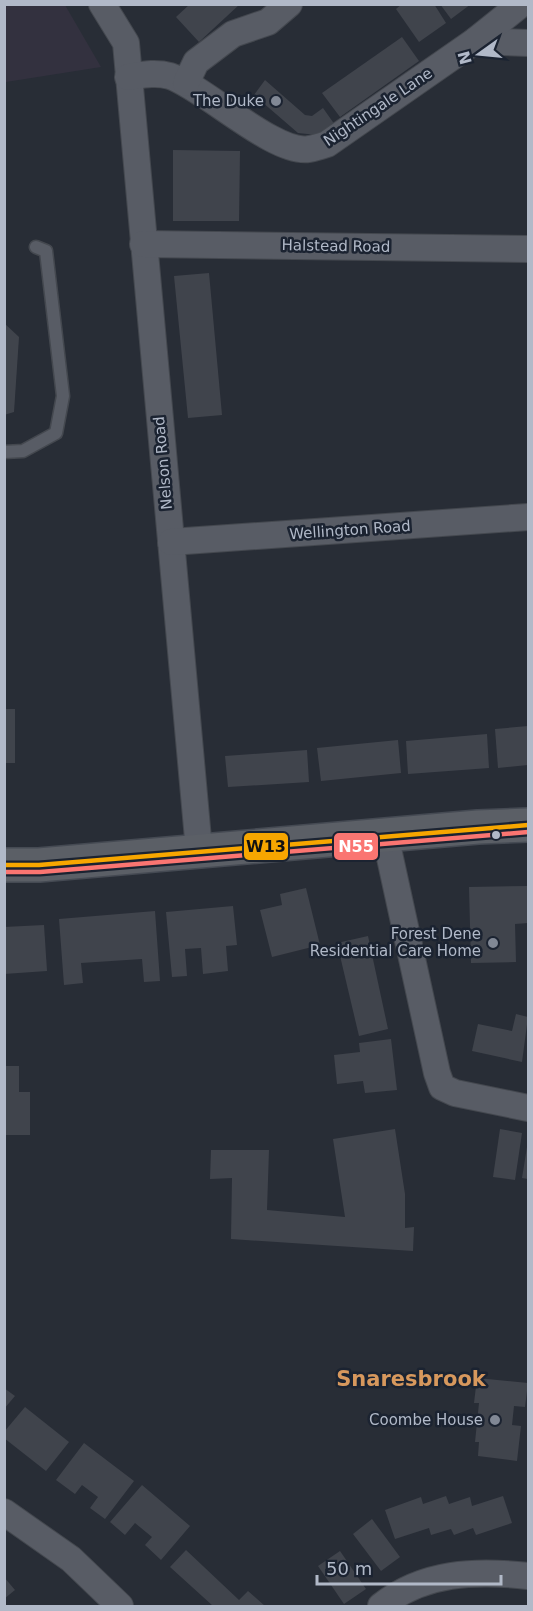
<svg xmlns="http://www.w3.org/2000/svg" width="533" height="1611" font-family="'DejaVu Sans',sans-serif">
  <rect width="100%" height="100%" fill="#282d36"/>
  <path fill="#33313f" d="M4 5H65L101 67 6 82Z"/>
  <g fill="#40444c">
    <path d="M190 4H240L199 42 176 17Z"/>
    <path d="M402 4H434L446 23 419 42 396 9Z"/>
    <path d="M440 4H471L451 19Z"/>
    <path d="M402 37 419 61 340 117 322 93Z"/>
    <path d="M265 80 305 115 312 116 323 108 335 125 317 135 298 133 254 95Z"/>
    <path d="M173 150 240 151 239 221H173Z"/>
    <path d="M209 273 222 415 188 418 174 276Z"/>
    <path d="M4 323 19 337 14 412 4 415Z"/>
    <rect x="4" y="709" width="11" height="54"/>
    <path d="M528 726V765L498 768 495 729Z"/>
    <path d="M487 734 489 768 408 774 406 741Z"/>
    <path d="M398 740 401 773 321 781 317 748Z"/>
    <path d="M307 750 309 782 228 787 225 756Z"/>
    <path d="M528 886V923L515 924 516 962 471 963 469 887Z"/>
    <path d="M306 888 320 945 272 957 260 910 282 905 280 894Z"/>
    <path d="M233 906 237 945 226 946 228 971 203 974 201 948 185 949 187 976 172 977 166 912Z"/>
    <path d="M155 911 160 981 144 982 142 959 81 963 83 983 64 985 59 919Z"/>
    <path d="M44 925 47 971 4 974V927Z"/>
    <path d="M368 936 388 1029 359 1036 337 943Z"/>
    <path d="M516 1014 528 1017 522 1062 472 1051 478 1024 512 1031Z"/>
    <path d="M391 1039 397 1090 365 1093 363 1081 337 1084 334 1055 360 1052 359 1043Z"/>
    <path d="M4 1066H19V1092H30V1135H4Z"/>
    <path d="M395 1129 405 1194V1228L414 1227 413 1251 231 1239 232 1178 210 1179 211 1150H269L267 1210 345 1217 333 1139Z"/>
    <path d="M500 1129 522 1133 515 1180 493 1177Z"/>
    <path d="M527 1147H528V1179L522 1178Z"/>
    <path d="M477 1378 528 1383 525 1407 514 1406 512 1425 521 1426 517 1461 478 1456 479 1442H475L479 1403H474Z"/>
    <path d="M4 1388 15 1396 4 1409Z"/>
    <path d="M25 1407 69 1442 46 1471 4 1438V1432Z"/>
    <path d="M84 1443 134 1481 105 1519 90 1508 98 1497 82 1485 75 1494 56 1480Z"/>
    <path d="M142 1485 190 1526 161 1560 145 1545 152 1537 135 1523 125 1535 110 1522Z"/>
    <path d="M446 1496 449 1504 470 1497 472 1506 503 1496 512 1523 476 1535 473 1528 454 1535 451 1529 431 1535 429 1528 395 1539 385 1510 421 1497 423 1504Z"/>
    <path d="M372 1519 400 1557 381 1571 353 1534Z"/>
    <path d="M186 1550 239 1600 248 1591 265 1606H213L170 1567Z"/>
    <path d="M340 1551 366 1589 344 1604 318 1566Z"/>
    <path d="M4 1577 15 1590 4 1599Z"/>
  </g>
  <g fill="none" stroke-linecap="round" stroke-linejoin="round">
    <defs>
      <path id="service" d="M4 452 23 451 56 433 63 396 46 251 36 247"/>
      <g id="minor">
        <path d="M102 4 126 43 199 850"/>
        <path d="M475 41 528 43"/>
        <path d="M128 77C142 75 155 72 170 76 205 88 275 155 309 149 315 148 321 146 327 144L475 41 521 4"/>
        <path d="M186 83 196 62 233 34 268 22 289 4"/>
        <path d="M143 244 528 249"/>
        <path d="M171 542 528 517"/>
        <path d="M385 835 437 1073 442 1087 455 1093 528 1108"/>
        <path d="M4 1512 71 1559 120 1606"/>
        <path d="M381 1606C423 1572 476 1570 528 1576"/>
      </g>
      <path id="primary" d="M4 865H39L478 827 528 825"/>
    </defs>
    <use href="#service" stroke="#44484f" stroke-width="15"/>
    <use href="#minor" stroke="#44484f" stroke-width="28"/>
    <use href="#primary" stroke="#454a53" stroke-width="36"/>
    <use href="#service" stroke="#585c65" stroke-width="12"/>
    <use href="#minor" stroke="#585c65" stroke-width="26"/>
    <use href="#primary" stroke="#5b5f66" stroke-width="33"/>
    <defs>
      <path id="bus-1" d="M4 865H39L528 825"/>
      <path id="bus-2" d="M4 872H40L528 832"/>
    </defs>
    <use href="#bus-1" stroke="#1b2331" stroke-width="9"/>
    <use href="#bus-2" stroke="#1b2331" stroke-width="9"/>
    <use href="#bus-1" stroke="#f7a600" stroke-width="4.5"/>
    <use href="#bus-2" stroke="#fa7571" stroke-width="4.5"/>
  </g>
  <g fill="#818895" stroke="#1b2331" stroke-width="2">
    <circle cx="276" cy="101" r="6"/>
    <circle cx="493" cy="943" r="6"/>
    <circle cx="495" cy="1420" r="6"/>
  </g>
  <circle fill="#b1b9c8" stroke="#1b2331" stroke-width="2" cx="496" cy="835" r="5"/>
  <g text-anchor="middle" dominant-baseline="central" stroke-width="5" stroke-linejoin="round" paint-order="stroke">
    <g font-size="15" fill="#b1b9c8" stroke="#1b2331" text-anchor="end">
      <text x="264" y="101">The Duke</text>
      <text x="481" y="934">Forest Dene<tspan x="481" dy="17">Residential Care Home</tspan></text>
      <text x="483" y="1420">Coombe House</text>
    </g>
    <g font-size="15" fill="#b1b9c8" stroke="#1b2331">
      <text transform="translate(378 107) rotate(-34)">Nightingale Lane</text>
      <text transform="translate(336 246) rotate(1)">Halstead Road</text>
      <text transform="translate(163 463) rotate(-95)">Nelson Road</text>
      <text transform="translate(350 530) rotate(-4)">Wellington Road</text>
    </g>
    <g font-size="21" font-weight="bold" fill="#d7985d" stroke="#1b2331">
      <text x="411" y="1379">Snaresbrook</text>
    </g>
  </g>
  <g stroke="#1b2331" stroke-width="2">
    <rect x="333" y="832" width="46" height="29" rx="6" fill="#fa7571"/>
    <rect x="243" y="832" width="46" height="29" rx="6" fill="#f7a600"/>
  </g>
  <g font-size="16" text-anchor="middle" font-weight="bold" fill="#fff">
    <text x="356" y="852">N55</text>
  </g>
  <g font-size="16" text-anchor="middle" font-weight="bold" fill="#111">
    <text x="266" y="852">W13</text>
  </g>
  <rect width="533" height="1611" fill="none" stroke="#b1b9c8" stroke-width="12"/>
  <g transform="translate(479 54) rotate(255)" stroke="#1b2331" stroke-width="4.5" paint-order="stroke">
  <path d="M0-4.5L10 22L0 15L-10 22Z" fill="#b1b9c8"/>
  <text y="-9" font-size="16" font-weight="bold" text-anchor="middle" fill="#b1b9c8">N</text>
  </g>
  <path d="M317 1575v9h184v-9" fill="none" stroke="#b1b9c8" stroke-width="3"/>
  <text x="326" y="1575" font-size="18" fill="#b1b9c8" stroke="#1b2331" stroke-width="4.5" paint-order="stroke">50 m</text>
</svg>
